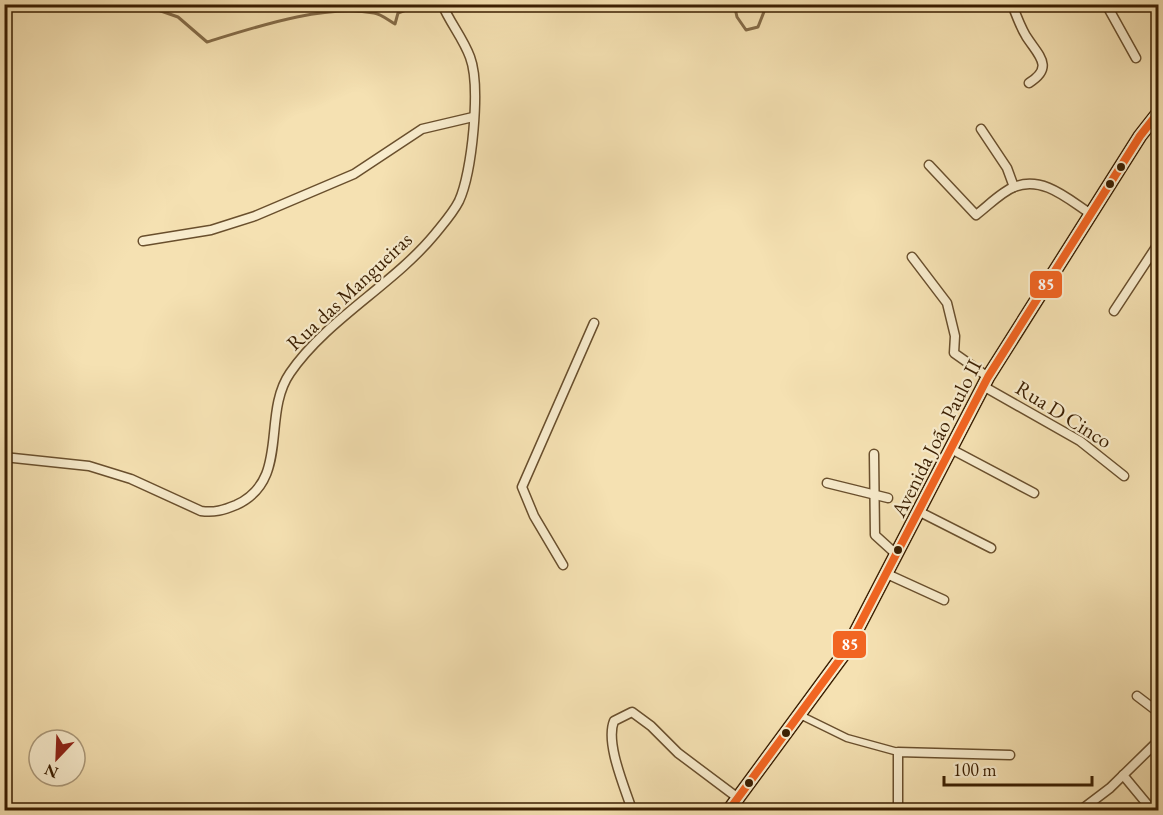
<svg xmlns="http://www.w3.org/2000/svg" width="1163" height="815" font-family="'EB Garamond',serif">
  <rect width="100%" height="100%" fill="#f5e1b2"/>
  <filter id="stains"><feTurbulence type="fractalNoise" baseFrequency=".00333" numOctaves="4"/><feColorMatrix values="0 0 0 0 .2 0 0 0 0 .09 0 0 0 0 .02 0 0 0 .5 -.17"/></filter>
  <radialGradient id="worn" r=".72"><stop offset=".6" stop-color="#630" stop-opacity="0"/><stop offset="1" stop-color="#630" stop-opacity=".3"/></radialGradient>
  <g fill="none" stroke-linecap="round" stroke-linejoin="round">
    <g stroke="#846b47" stroke-width="3">
      <path d="M141 4 178 17 207 42C256 27 323 4 374 13 381 14 388 20 395 24L398 13 422 4"/>
      <path d="M734 4 737 17 746 30 758 27 767 4"/>
    </g>
    <defs>
      <path id="pedestrian" d="M800 715 847 738 898 752"/>
      <g id="minor">
        <path d="M1012 4C1016 15 1020 26 1026 36 1038 55 1055 67 1029 83"/>
        <path d="M1106 4 1136 58"/>
        <path d="M981 129 1007 168 1014 187"/>
        <path d="M929 165 976 215C988 206 1001 192 1014 187 1043 175 1069 200 1091 214"/>
        <path d="M143 241 211 230 255 216 354 174 422 129 473 117"/>
        <path d="M912 257 947 303 955 336 954 353 988 377"/>
        <path d="M1114 311 1158 244"/>
        <path d="M983 386 1080 441 1124 476"/>
        <path d="M951 449 1034 493"/>
        <path d="M874 454 875 535 897 555"/>
        <path d="M4 457 89 466 131 479 201 511C214 513 224 510 236 505 291 480 261 415 290 373 327 319 393 285 435 234 443 224 453 213 459 201 472 173 481 86 470 57 463 38 450 23 442 4"/>
        <path d="M827 483 888 498"/>
        <path d="M920 512 991 548"/>
        <path d="M563 565 534 516 522 487 594 323"/>
        <path d="M887 574 944 600"/>
        <path d="M1137 696 1158 712"/>
        <path d="M1123 775 1152 810"/>
        <path d="M632 810C625 788 605 743 614 721L632 712 651 726 678 753 738 798"/>
        <path d="M898 810V752L1010 755"/>
        <path d="M1081 810 1110 788 1158 741"/>
      </g>
      <path id="secondary" d="M729 810 846 651 988 377 1140 136 1158 113"/>
    </defs>
    <use href="#pedestrian" stroke="#694f2d" stroke-width="9"/>
    <use href="#minor" stroke="#694f2d" stroke-width="11"/>
    <use href="#secondary" stroke="#3a1e01" stroke-width="15"/>
    <use href="#pedestrian" stroke="#f8eccd" stroke-width="6"/>
    <use href="#minor" stroke="#f8eccd" stroke-width="8"/>
    <use href="#secondary" stroke="#f8eccd" stroke-width="12"/>
    <defs>
      <path id="bus-1" d="M729 810 846 651 988 377 1140 136 1158 113"/>
    </defs>
    <use href="#bus-1" stroke="#f8eccd" stroke-width="12"/>
    <use href="#bus-1" stroke="#f26522" stroke-width="8"/>
  </g>
  <g fill="#3a1e01" stroke="#f8eccd" stroke-width="2">
    <circle cx="1121" cy="167" r="5"/>
    <circle cx="1110" cy="184" r="5"/>
    <circle cx="898" cy="550" r="5"/>
    <circle cx="786" cy="733" r="5"/>
    <circle cx="749" cy="783" r="5"/>
  </g>
  <g text-anchor="middle" dominant-baseline="central" stroke-width="4.5" stroke-linejoin="round" paint-order="stroke">
    <g font-size="21" fill="#3a1e01" stroke="#f8eccd">
      <text transform="translate(349 291) rotate(-43)">Rua das Mangueiras</text>
      <text transform="translate(1064 414) rotate(32)">Rua D Cinco</text>
      <text transform="translate(936 438) rotate(-63)">Avenida João Paulo II</text>
    </g>
  </g>
  <g stroke="#f8eccd" stroke-width="2">
    <rect x="1029" y="270" width="34" height="29" rx="6" fill="#f26522"/>
    <rect x="832" y="630" width="35" height="29" rx="6" fill="#f26522"/>
  </g>
  <g font-size="16" text-anchor="middle" font-weight="bold" fill="#fff">
    <text x="1046" y="290">85</text>
    <text x="850" y="650">85</text>
  </g>
  <rect width="1163" height="815" fill="none" stroke="#f5e1b2" stroke-width="24"/>
  <rect x="6" y="6" width="1151" height="803" fill="none" stroke="#3a1e01" stroke-width="3"/>
  <rect x="12" y="12" width="1139" height="791" fill="none" stroke="#3a1e01" stroke-width="1.5"/>
  <g transform="translate(57 758) rotate(203)"><circle r="28" fill="#f8eccd" stroke="#ac9a7b" stroke-width="1.5"/>
  <path d="M0-4.5L10 22L0 15L-10 22Z" fill="#8f2418"/>
  <text y="-9" font-size="16" font-weight="bold" text-anchor="middle" fill="#3a1e01">N</text>
  </g>
  <path d="M944 776v9h148v-9" fill="none" stroke="#3a1e01" stroke-width="3"/>
  <text x="953" y="776" font-size="18" fill="#3a1e01" stroke="#f8eccd" stroke-width="4.5" paint-order="stroke">100 m</text>
  <rect width="100%" height="100%" filter="url(#stains)"/>
  <rect width="100%" height="100%" fill="url(#worn)"/>
</svg>
